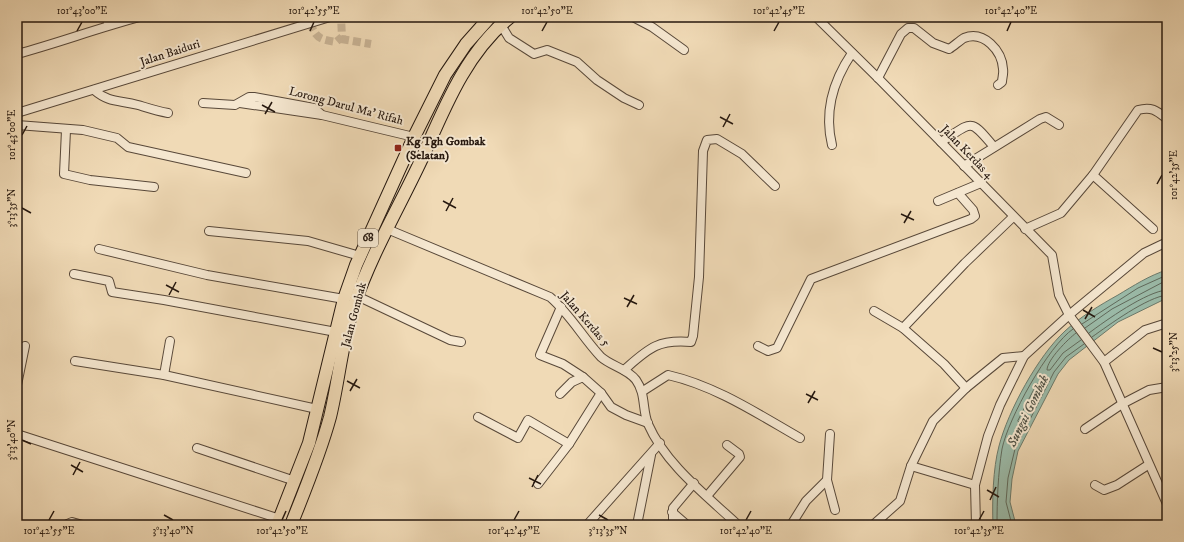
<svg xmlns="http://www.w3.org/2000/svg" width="1184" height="542" font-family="'IM FELL DW Pica',serif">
  <rect width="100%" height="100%" fill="#f0dab6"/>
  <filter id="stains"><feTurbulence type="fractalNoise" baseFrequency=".005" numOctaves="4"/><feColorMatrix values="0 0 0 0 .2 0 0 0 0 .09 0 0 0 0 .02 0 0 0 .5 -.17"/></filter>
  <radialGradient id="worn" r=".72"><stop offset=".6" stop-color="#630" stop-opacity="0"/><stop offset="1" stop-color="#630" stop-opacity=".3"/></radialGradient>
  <path fill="#9bbba9" stroke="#6c7a6b" d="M1167 270V298L1118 322 1069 360 1058 374 1018 451 1012 479 1010 502 1016 525H993C992 502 993 468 999 446 1008 411 1038 356 1065 331 1080 317 1100 305 1118 295 1133 286 1150 275 1167 270Z"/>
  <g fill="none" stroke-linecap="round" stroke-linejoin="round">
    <g stroke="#606a5c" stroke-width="1">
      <path d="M1082 324 1138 288 1167 275"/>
      <path d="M1085 328 1112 309 1167 280"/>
      <path d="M1076 333C1068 339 1047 360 1047 370H1050L1063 353 1081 340"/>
      <path d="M1089 333C1105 321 1147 291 1167 290"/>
      <path d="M1092 337C1109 325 1147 297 1167 295"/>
      <path d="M1037 384H1040V386L1022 423H1019L1018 421Z"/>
      <path d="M997 525C997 500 998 474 1002 449 1008 419 1048 346 1073 329"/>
      <path d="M1012 525 1006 502 1008 478 1015 449 1054 372 1066 357 1084 344"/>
    </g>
    <g stroke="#c8b395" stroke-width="8" stroke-dasharray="8 4" stroke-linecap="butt">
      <path d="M310 23C317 39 319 39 336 42L342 37 341 17"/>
      <path d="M341 39 371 44"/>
    </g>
    <defs>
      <g id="minor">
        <path d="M106 17 109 25"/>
        <path d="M633 17 652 27 684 50"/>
        <path d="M816 17 878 78 1052 255 1059 295 1069 315 1104 362 1167 504"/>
        <path d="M501 25 509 38 534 54 547 50 577 62 597 80 624 98 639 105"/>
        <path d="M17 54C58 43 98 28 140 17"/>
        <path d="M878 78 901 34 908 28H914L933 43 949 49C954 46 959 41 964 38 984 30 1002 51 1003 69 1004 73 1002 78 1002 82L998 85"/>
        <path d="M94 90C109 103 119 100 138 105 148 108 157 111 168 113"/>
        <path d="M203 103 235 105 249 97H254L314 108 322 115 414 137"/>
        <path d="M240 103 322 115"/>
        <path d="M17 113 330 17"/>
        <path d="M17 125 83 130 117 138 128 147 246 173"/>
        <path d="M66 130 64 174 90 180 154 187"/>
        <path d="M941 142C973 122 969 117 994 147"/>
        <path d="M832 145C824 112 833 81 852 53"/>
        <path d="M964 166 1040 119 1046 117 1059 125"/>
        <path d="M1093 175 1153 229"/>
        <path d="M938 201 981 183"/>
        <path d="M387 229 550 297C570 314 583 338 601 357 611 366 628 369 636 380 646 394 642 409 648 424 666 465 706 495 738 525"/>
        <path d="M1025 229 1061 213 1093 175 1138 110C1152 106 1157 111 1167 119"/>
        <path d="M209 231 308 241 360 256"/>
        <path d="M99 249 207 275 344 299"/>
        <path d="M74 274 109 281 112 292 164 300 336 332"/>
        <path d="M357 296 450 340 461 342"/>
        <path d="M561 307 540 355 563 364 583 377"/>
        <path d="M874 311 903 328 944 364 966 388"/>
        <path d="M903 328 965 263 1013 217"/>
        <path d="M758 346 768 351 777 348 811 279 971 219 975 216 973 210 958 193"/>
        <path d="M75 361 164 375 317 409"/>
        <path d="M1104 362 1145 330 1167 323"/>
        <path d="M624 370C648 349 657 339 691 342L693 336 699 277 703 151 707 140 717 139 742 154 775 186"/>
        <path d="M164 375 170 341"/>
        <path d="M17 385 25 346"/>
        <path d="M643 391 668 375C716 386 758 414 800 438"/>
        <path d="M560 394 572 382 583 377 601 393 611 407 626 415 648 423"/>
        <path d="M478 417 518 438 528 420 569 444"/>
        <path d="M1085 429 1122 404 1149 390 1167 387"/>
        <path d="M17 434 280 519"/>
        <path d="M197 448 295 481"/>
        <path d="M911 466 975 485"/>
        <path d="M827 480 835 510"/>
        <path d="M538 484 569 444 601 393"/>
        <path d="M1095 485 1104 490 1117 485 1148 465"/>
        <path d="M707 496 740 457 739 454 727 445"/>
        <path d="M672 512 687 525"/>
        <path d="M65 525 72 522 83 525"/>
        <path d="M587 525 660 443"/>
        <path d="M637 525 651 455"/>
        <path d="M673 525V508L694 483"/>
        <path d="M791 525 806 501 827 480 830 434"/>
        <path d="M873 525 900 501 911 466 933 421 966 388 1003 358 1024 356"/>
        <path d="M976 525 975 485 988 436 1000 405 1024 356 1069 315 1144 253 1167 242"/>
      </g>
      <g id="primary">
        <path d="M277 525 309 443 344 299 356 265 414 137 445 75 466 44 490 17"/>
        <path d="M291 525C305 490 320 454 330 417 339 380 342 340 354 305 372 252 401 204 424 154 446 104 467 52 510 17"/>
      </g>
    </defs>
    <use href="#minor" stroke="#584839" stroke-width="10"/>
    <use href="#primary" stroke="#26180f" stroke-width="14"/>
    <use href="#minor" stroke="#f5e7d0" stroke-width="8"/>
    <use href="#primary" stroke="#f0dab6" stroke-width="12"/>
  </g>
  <path fill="none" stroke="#26180f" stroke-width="1.5" d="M77 31 82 22M310 31 314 22M542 31 547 22M774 31 779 22M1007 31 1011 22M262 105 275 112M265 114 272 102M720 117 733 124M723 127 730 114M22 135 27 126M1157 184 1162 175M443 201 456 208M22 208 31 213M446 211 453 198M901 214 914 220M904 223 911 211M166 285 179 292M169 295 176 282M624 298 637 304M627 307 634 295M1083 310 1095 317M1085 319 1092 307M1153 348 1162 352M347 381 360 388M350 391 357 379M806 394 818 400M808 403 815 391M22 440 31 444M71 465 83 472M73 475 80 462M529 478 541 484M532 487 538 475M987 490 999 497M990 500 996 487M164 515 173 520M599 515 608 520M49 520 54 511M282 520 286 511M514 520 519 511M746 520 751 511M979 520 984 511"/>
  <rect fill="#8f2418" stroke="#f5e7d0" stroke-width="1.5" x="394" y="144" width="8" height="8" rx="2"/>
  <g text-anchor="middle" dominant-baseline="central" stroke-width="4" stroke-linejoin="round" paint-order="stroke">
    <rect fill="#f5e7d0" stroke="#645649" stroke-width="1" x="358" y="229" width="20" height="18" rx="3"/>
    <g font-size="11" font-weight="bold" fill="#26180f">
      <text x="368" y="238">68</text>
    </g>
    <g font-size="12" fill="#26180f" stroke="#f5e7d0">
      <text transform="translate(170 53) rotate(-18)">Jalan Baiduri</text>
      <text transform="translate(346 106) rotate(15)">Lorong Darul Ma' Rifah</text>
      <text transform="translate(967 152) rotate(46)">Jalan Kerdas 4</text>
      <text transform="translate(354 315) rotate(-75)">Jalan Gombak</text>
      <text transform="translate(585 319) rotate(49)">Jalan Kerdas 5</text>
    </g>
    <g font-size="12" font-weight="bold" fill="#26180f" stroke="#f5e7d0" text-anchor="start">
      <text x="406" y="141">Kg Tgh Gombak<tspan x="406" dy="14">(Selatan)</tspan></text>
    </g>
    <g font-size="13" font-style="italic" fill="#4f5145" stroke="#f5e7d0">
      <text transform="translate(1028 411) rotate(-64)">Sungai Gombak</text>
    </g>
  </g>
  <rect width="1184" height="542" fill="none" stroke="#f0dab6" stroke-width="44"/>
  <rect x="22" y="22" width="1140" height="498" fill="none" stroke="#26180f" stroke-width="1.5"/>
  <g font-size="10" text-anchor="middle" fill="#26180f">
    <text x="82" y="14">101°43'00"E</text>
    <text x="314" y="14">101°42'55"E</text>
    <text x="547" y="14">101°42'50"E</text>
    <text x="779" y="14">101°42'45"E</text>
    <text x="1011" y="14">101°42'40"E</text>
    <text transform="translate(11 135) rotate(-90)" y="4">101°43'00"E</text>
    <text transform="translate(1173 175) rotate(-90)" y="4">101°42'35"E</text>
    <text transform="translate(11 208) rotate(-90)" y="4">3°13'35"N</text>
    <text transform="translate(1173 352) rotate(-90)" y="4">3°13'25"N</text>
    <text transform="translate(11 440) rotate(-90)" y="4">3°13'40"N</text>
    <text x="49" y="534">101°42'55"E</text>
    <text x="173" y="534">3°13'40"N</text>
    <text x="282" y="534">101°42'50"E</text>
    <text x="514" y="534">101°42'45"E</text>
    <text x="608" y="534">3°13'35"N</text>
    <text x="746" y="534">101°42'40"E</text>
    <text x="979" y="534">101°42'35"E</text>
  </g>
  <rect width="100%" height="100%" filter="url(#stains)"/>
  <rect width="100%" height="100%" fill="url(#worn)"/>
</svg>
